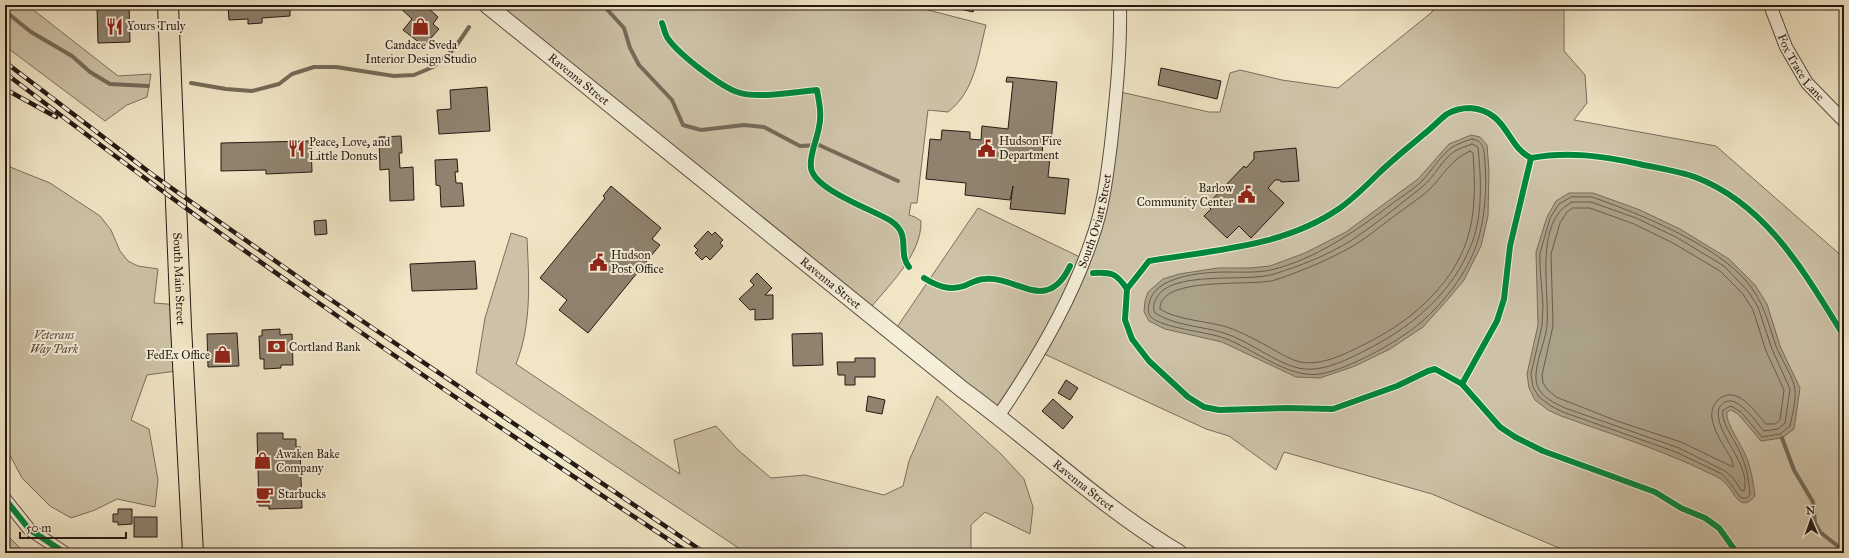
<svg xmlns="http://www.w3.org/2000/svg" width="1849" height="558" font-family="'IM FELL Great Primer',serif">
  <rect width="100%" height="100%" fill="#f0e5c5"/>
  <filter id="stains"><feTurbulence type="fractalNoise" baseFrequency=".005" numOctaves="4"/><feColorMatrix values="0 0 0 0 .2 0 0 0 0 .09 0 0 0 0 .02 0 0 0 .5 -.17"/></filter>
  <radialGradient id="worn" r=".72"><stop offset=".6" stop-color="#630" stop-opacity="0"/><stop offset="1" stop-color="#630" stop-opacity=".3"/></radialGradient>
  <g fill="#cdc2a7" stroke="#796e5d">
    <path d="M5 5H27L118 76 151 74 147 97 127 105 105 121 5 46Z"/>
    <path d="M488 5H909L986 25C978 57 975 91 948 112L928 110 917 203H911L909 215 915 217 921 221C922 255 887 287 867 312Z"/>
    <path d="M1435 5H1564V51L1585 75 1587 103 1574 120 1716 146 1844 258V553H1571L1432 494 1284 452 1276 470 1229 436 1206 429 1040 352 999 415 893 333 978 208 1084 259 1093 238 1116 91 1209 112H1220L1230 73 1240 70 1282 80 1338 88 1432 12Z"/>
    <path d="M5 165 50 183 100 216 111 230 120 251 128 261 138 266 158 269 154 303 180 305 183 370 147 375 131 420 149 429 158 480 155 507 117 499 95 510 71 518 50 506 22 478 5 446V404L9 397 5 400Z"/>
    <path d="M511 233 527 238C529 281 532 324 516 364L680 474 674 440 716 426 738 450 771 478 805 475 884 495 903 486 909 461 937 396 1001 454 1024 479 1033 507 1030 534 985 512 971 525V553H746L476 373 485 318Z"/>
    <path d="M5 533 25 553H5Z"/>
  </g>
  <g fill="#aba088" stroke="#756a59">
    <path d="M1471 135 1480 137 1487 145 1489 170 1488 216 1481 246 1464 280 1449 298 1423 327 1390 349 1355 366 1320 378 1296 377 1222 342 1165 329 1149 321 1144 312 1145 301 1148 292 1163 279 1179 274 1218 268H1250L1270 266 1305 253 1346 232 1418 179 1449 144Z"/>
    <path d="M1569 193H1593L1640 210 1680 229 1729 259 1755 285 1767 304 1780 346 1800 388 1794 429 1782 438 1761 441 1738 414 1731 410 1727 412C1725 422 1741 444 1745 454 1751 467 1753 482 1755 496 1741 513 1735 494 1727 485 1722 479 1716 476 1709 473 1662 450 1611 434 1561 416L1548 410 1535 400 1529 388 1527 374 1538 325 1536 252 1547 217 1556 201Z"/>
  </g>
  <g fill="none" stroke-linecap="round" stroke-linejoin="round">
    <g stroke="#685c4e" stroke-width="1">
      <path d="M1472 139C1485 141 1484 152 1485 163 1487 189 1485 219 1477 243 1468 272 1443 304 1420 323 1398 342 1349 369 1320 374 1289 379 1254 349 1224 338 1208 332 1162 328 1151 317 1148 314 1148 308 1149 304 1153 276 1203 272 1226 272 1241 272 1256 273 1271 270 1316 259 1356 231 1393 203 1402 196 1413 190 1421 182 1432 171 1439 157 1451 148 1457 144 1465 141 1472 139Z"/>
      <path d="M1472 144 1478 147C1481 177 1483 214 1472 243 1453 293 1411 328 1364 351 1345 361 1320 373 1298 368 1274 362 1249 341 1224 333 1202 326 1175 326 1155 313 1153 309 1153 304 1156 299 1169 269 1247 283 1274 274 1300 266 1328 255 1352 240 1376 224 1399 205 1422 187 1435 177 1441 160 1455 151 1460 148 1467 146 1472 144Z"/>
      <path d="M1470 151 1473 153C1475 181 1476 213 1467 240 1451 288 1407 324 1363 345 1345 354 1322 366 1300 362 1292 360 1283 355 1276 351 1260 342 1244 333 1227 327 1207 321 1176 320 1160 309 1159 275 1253 287 1275 280 1302 271 1328 260 1353 246 1368 237 1383 224 1397 214 1407 206 1419 199 1429 190 1444 175 1449 161 1470 151Z"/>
      <path d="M1592 197C1638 213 1726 248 1753 290 1765 307 1769 326 1776 346 1780 357 1795 380 1795 390 1796 402 1792 415 1790 426L1780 434 1762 437 1741 412 1731 406 1723 410C1720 423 1738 444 1742 457 1747 469 1749 482 1750 494 1748 499 1744 499 1740 497L1730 483 1722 474 1676 452 1563 412 1551 406 1539 397 1533 387 1531 374 1542 326 1543 305 1540 267V253L1545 236 1550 218 1559 204 1571 197Z"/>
      <path d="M1572 202H1591L1636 218 1676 237 1724 266 1748 291 1758 307 1772 349 1790 389 1785 423 1778 429 1764 431C1755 421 1732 386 1719 408 1712 431 1752 464 1744 491L1741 490 1734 479 1725 471 1679 448 1565 408C1554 403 1541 397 1537 385 1532 368 1546 342 1547 325 1550 291 1533 221 1572 202Z"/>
      <path d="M1573 208H1590L1634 224 1673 243 1720 271 1743 294 1753 310 1766 351 1784 390 1780 420 1775 424H1766C1755 412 1736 382 1717 401 1713 405 1711 412 1712 418 1714 433 1725 447 1732 460L1733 467 1681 442 1617 421 1556 397 1547 389 1543 383 1542 375 1553 326 1551 254 1560 223 1567 212Z"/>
    </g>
    <g stroke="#756a59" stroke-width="4">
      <path d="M603 5 624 28 630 48 639 65 672 100 683 125 701 130 744 125 764 127 800 146 819 145 898 181"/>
      <path d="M5 11 31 32 72 56 90 72 110 84 148 86"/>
      <path d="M191 83 226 89 252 91 279 84 292 74 314 67H336L394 76 414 75 433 67 454 49 469 27"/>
      <path d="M1782 438 1794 470 1813 502 1815 523 1820 532 1844 551"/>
    </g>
  </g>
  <g fill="#8f8370" stroke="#251913">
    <path d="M93 5H129L130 42 98 43 97 6 93 7Z"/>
    <path d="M228 5H314V6L290 8V16L262 18V23L248 24V19L229 20Z"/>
    <path d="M397 5H427L426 6 438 17 433 24 439 29 424 46 403 30 412 19Z"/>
    <path d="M943 5H975L973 12Z"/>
    <path d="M1161 68 1221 81 1217 99 1158 85Z"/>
    <path d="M1007 77 1057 82 1051 142 1043 141 1042 156 1050 157 1048 177 1069 179 1065 214 1010 209 1013 186 1010 200 965 195 966 183 926 179 930 139 941 140 942 130 970 132V139L981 140 982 126 1008 129 1013 82H1006Z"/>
    <path d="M487 87 490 131 439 134 437 110 451 109 450 90Z"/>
    <path d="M401 136 402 153H399L400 168 413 167 414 200 390 201 389 169 380 170 379 137Z"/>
    <path d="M311 141 312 172 266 174V170L221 171V143Z"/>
    <path d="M1296 148 1299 181 1281 182 1280 180H1275L1268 188 1284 203 1251 238 1239 226 1227 238 1204 216 1211 209 1207 205 1244 166 1246 168 1254 159V152Z"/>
    <path d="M457 159 458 172H455L456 183H462L464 206 441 207 440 186 436 185 435 160Z"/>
    <path d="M611 186 661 228 652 239 660 245 588 333 559 310 567 300 540 278 605 198 603 196Z"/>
    <path d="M326 220 327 234 315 235 314 221Z"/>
    <path d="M708 231 712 235 715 232 723 240 720 243 723 246 710 260 706 256 702 260 695 253 698 250 694 246Z"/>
    <path d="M475 261 477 289 412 291 410 264Z"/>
    <path d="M757 273 772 288 765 295H773V319L755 320V309L750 310 739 299 754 285 750 281Z"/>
    <path d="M280 329V335L292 334 293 365H281V368L264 369V359H260L259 336H262V330Z"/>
    <path d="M237 333 239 366 208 367 207 334Z"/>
    <path d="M822 333 823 365 793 366 792 334Z"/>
    <path d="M855 358H875V377H855V385H845V375H838L837 362H855Z"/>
    <path d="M1066 380 1078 388 1070 400 1058 393Z"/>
    <path d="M868 396 885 400 882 414 866 411Z"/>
    <path d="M1053 399 1073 417 1063 429 1042 411Z"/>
    <path d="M257 433H283V439H296V447H300L302 508 269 509V506H259Z"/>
    <path d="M118 509H132V524L118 525V522H113V514H118Z"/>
    <rect x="134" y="517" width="23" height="20"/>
  </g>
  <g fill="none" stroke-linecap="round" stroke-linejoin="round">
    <defs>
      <g id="minor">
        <path id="s1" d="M1770 5 1786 47 1807 83 1844 121"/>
        <path id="s2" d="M999 415C1036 361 1071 302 1092 239 1103 209 1107 176 1111 144 1116 98 1121 52 1120 5"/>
        <path d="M5 499 29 529 65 553"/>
      </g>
      <g id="tertiary">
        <path id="s3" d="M487 5 963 390C1036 443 1101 507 1179 553"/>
      </g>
      <g id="primary">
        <path id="s4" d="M168 5 181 326 193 553"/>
      </g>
    </defs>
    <use href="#minor" stroke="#584c40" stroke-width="14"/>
    <use href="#tertiary" stroke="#584c40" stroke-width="18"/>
    <use href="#primary" stroke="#251913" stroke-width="22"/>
    <use href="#minor" stroke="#f5eed9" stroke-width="12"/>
    <use href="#tertiary" stroke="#f5eed9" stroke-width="16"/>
    <use href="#primary" stroke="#f0e5c5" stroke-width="20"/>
    <defs>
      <g id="rail">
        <path d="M5 62 153 175 318 291 705 553"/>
        <path d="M5 73C101 146 197 218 296 287 425 378 557 466 689 553"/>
        <path d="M5 89 56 117"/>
      </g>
    </defs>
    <use href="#rail" stroke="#251913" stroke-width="4.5"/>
    <use href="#rail" stroke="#f5eed9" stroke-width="3" stroke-dasharray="9" stroke-linecap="butt"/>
    <defs>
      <g id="cycleway">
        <path d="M662 23C664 28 665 36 669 40 680 55 720 86 737 92 756 99 796 92 817 90 819 102 822 114 819 127 817 140 809 155 811 168 814 190 874 210 891 221 912 235 897 252 909 267"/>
        <path d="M1093 273C1112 272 1116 273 1127 289L1149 261C1214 250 1284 247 1340 208 1354 198 1366 186 1378 174 1392 160 1409 147 1424 134 1432 128 1439 120 1447 114 1454 110 1463 108 1470 108 1508 111 1506 146 1531 158"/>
        <path d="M924 278C937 286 949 291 964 286 971 283 977 279 985 279 1017 276 1047 315 1070 266"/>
        <path d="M1127 289 1125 320 1132 339 1149 361 1188 397 1204 407 1219 410 1287 408 1333 409 1397 386 1428 371 1435 369 1462 384"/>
        <path d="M5 499 29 529 65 553"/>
        <path d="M1737 553 1719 528 1705 518 1681 508 1655 492 1543 451 1515 437 1500 427 1462 384 1497 321 1504 299 1510 246 1531 158C1567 151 1603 156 1639 164 1657 168 1678 171 1695 177 1768 205 1805 274 1844 336"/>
      </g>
    </defs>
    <use href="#cycleway" stroke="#f5eed9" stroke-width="8"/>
    <use href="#cycleway" stroke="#00873e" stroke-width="6"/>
  </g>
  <defs>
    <symbol id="restaurant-bare" viewBox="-9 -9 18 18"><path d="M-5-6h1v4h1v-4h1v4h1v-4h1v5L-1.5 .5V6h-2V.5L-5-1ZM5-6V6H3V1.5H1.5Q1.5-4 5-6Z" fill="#8f2418" stroke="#f5eed9" stroke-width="2.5" paint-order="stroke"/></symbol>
    <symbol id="shop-bare" viewBox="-9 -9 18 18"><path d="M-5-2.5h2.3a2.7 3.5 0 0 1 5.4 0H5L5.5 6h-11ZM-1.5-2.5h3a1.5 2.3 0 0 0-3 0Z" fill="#8f2418" stroke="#f5eed9" stroke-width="2.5" paint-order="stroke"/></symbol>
    <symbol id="civic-bare" viewBox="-9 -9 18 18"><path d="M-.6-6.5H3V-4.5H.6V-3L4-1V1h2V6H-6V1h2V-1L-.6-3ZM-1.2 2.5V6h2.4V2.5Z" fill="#8f2418" stroke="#f5eed9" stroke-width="2.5" paint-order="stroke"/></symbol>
    <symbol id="bank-bare" viewBox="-9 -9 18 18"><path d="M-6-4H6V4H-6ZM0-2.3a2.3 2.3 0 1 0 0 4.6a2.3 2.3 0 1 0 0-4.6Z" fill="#8f2418" stroke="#f5eed9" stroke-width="2.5" paint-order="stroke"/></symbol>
    <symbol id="cafe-bare" viewBox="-9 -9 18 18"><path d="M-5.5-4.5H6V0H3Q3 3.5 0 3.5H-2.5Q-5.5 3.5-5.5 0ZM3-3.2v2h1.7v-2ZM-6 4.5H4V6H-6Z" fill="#8f2418" stroke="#f5eed9" stroke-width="2.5" paint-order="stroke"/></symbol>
  </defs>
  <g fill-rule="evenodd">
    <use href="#restaurant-bare" x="102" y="14" width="25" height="25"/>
    <use href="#shop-bare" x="408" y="14" width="25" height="25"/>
    <use href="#civic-bare" x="974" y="136" width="25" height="25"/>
    <use href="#restaurant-bare" x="284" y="136" width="25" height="25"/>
    <use href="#civic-bare" x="1234" y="182" width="25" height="25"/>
    <use href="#civic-bare" x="586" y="250" width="25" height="25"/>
    <use href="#bank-bare" x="264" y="334" width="25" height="25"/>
    <use href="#shop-bare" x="210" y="342" width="25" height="25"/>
    <use href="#shop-bare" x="250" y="448" width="25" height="25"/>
    <use href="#cafe-bare" x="252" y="482" width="25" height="25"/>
  </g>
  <g text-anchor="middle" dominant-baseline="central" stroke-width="4" stroke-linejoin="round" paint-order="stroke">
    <g font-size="12" fill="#251913" stroke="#f5eed9" text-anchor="start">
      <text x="127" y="26">Yours Truly</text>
      <text x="421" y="45" text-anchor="middle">Candace Sveda<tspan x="421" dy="14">Interior Design Studio</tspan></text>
      <text x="999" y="141">Hudson Fire<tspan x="999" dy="14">Department</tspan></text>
      <text x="309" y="142">Peace, Love, and<tspan x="309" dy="14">Little Donuts</tspan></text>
      <text x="1233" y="188" text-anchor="end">Barlow<tspan x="1233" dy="14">Community Center</tspan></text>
      <text x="611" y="255">Hudson<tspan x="611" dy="14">Post Office</tspan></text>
      <text x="289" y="347">Cortland Bank</text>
      <text x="210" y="355" text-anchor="end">FedEx Office</text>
      <text x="276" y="454">Awaken Bake<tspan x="276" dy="14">Company</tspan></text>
      <text x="278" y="494">Starbucks</text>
    </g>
    <g font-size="12" fill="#251913" stroke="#f5eed9">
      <text stroke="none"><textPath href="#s1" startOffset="70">Fox Trace Lane</textPath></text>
      <text stroke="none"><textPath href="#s3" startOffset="118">Ravenna Street</textPath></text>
      <text stroke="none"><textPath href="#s2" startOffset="218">South Oviatt Street</textPath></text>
      <text stroke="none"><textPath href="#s4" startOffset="274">South Main Street</textPath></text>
      <text stroke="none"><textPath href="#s3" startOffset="442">Ravenna Street</textPath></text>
      <text stroke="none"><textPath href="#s3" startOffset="766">Ravenna Street</textPath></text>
    </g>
    <g font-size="12" font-style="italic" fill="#574c3f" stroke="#f5eed9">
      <text x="54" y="335">Veterans<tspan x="54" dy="14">Way Park</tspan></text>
    </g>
  </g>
  <rect width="1849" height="558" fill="none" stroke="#f0e5c5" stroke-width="20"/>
  <rect x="6" y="6" width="1837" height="546" fill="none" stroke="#251913" stroke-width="2"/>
  <rect x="10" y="10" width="1829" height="538" fill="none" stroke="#251913"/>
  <g transform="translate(1811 520) rotate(358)" stroke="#f5eed9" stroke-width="3" paint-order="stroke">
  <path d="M0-3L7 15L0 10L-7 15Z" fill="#251913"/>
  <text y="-6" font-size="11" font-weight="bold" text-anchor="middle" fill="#251913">N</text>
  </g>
  <path d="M20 532v6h106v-6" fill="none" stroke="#251913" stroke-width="2"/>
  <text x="26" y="532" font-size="12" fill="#251913" stroke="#f5eed9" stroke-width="3" paint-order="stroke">50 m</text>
  <rect width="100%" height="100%" filter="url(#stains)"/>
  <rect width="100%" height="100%" fill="url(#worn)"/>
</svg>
